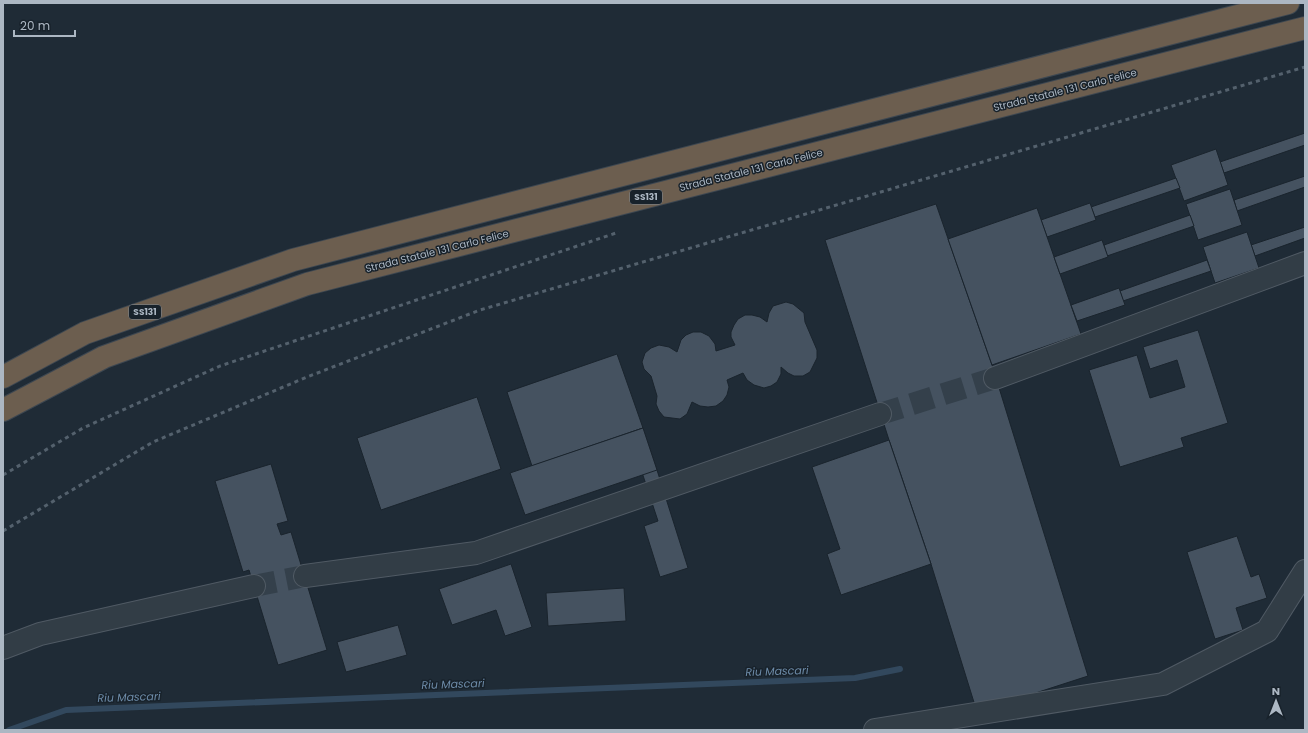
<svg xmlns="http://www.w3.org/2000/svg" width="1308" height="733" font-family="Poppins,sans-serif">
  <rect width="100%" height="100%" fill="#1f2b36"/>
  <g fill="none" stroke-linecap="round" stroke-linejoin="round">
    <path stroke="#32485d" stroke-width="6" d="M9 730 66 710 855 678 900 669"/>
  </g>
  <g fill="#455260" stroke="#1a242d">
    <path d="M1305 133V145L1224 173 1220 162Z"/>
    <path d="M1216 149 1228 185 1184 201 1171 165Z"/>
    <path d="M1305 176V187L1237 211 1234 200Z"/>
    <path d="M1176 178 1180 188 1095 217 1091 207Z"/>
    <path d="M1230 189 1242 225 1198 240 1186 204Z"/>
    <path d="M1090 203 1096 220 1047 237 1041 220Z"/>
    <path d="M936 204 992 365 1088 676 977 712 931 564 889 440 825 240Z"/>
    <path d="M1037 208 1081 334 992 365 948 239Z"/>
    <path d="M1190 215 1194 226 1107 256 1104 245Z"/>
    <path d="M1305 227V238L1255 256 1251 245Z"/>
    <path d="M1247 232 1259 268 1215 283 1203 247Z"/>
    <path d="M1102 240 1108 257 1060 274 1054 257Z"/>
    <path d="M1207 260 1211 271 1123 301 1120 291Z"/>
    <path d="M1119 288 1125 305 1077 321 1071 305Z"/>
    <path d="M786 302 793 304 804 313 805 322 817 350V358L810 372 803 376H794L788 373 781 367V374L777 382 771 386 764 388 754 385 747 380 743 373 727 380 729 387 727 395 723 401 716 406 708 407 700 406 692 402 687 414 680 419 664 417 659 411 656 404 657 396 651 376 644 369 642 362 645 353 651 348 659 345 669 347 677 352 681 340 686 335 693 332H701L709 336 715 344 716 351 735 345 731 337V332L734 325 738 319 745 315H752L760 317 767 322 769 313 773 306Z"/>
    <path d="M1198 330 1228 423 1181 438 1184 447 1120 467 1089 370 1137 355 1150 398 1185 387 1177 360 1150 369 1143 347Z"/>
    <path d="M617 354 643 428 532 466 507 392Z"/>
    <path d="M477 397 501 469 381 510 357 438Z"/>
    <path d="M643 428 657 470 688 568 660 577 644 526 658 521 629 433Z"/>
    <path d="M643 428 657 470 525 515 510 473Z"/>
    <path d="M889 440 931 564 841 595 827 554 840 549 812 467Z"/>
    <path d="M271 464 288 521 277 524 281 535 291 532 327 650 278 665 249 570 243 572 215 481Z"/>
    <path d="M1237 536 1251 577 1259 574 1267 598 1236 608 1243 630 1215 639 1187 552Z"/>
    <path d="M511 564 532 627 505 636 496 610 452 625 439 589Z"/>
    <path d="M624 588 626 621 548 626 546 593Z"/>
    <path d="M398 625 407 655 346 672 337 642Z"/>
  </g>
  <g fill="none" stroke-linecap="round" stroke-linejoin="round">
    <g stroke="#34404b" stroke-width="22" stroke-dasharray="22 11" stroke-linecap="butt">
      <path d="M880 414 995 378"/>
      <path d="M254 586 305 576"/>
    </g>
    <defs>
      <g id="minor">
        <path d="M995 378 1305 263"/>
        <path d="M305 576 476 553 880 414"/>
        <path d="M3 648 40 634 254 586"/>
        <path d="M875 730 1163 684 1267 631 1305 571"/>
      </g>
      <g id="highway">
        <path d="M3 377 85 333 293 260 1288 3"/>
        <path d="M3 410 104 357 307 284 1305 28"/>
      </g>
    </defs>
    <use href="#minor" stroke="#505a64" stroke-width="24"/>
    <use href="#highway" stroke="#3d4751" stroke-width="24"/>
    <use href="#minor" stroke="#323d46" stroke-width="22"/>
    <use href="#highway" stroke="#6c5e4f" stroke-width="22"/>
    <g stroke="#54616d" stroke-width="3" stroke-dasharray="4 4" stroke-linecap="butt">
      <path d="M3 475 83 428 220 366 619 232"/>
      <path d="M3 531 153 442 307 377 480 310 1305 67"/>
    </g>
  </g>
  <g text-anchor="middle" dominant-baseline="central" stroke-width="3" stroke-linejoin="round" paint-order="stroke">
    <g fill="#18222b" stroke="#808a95" stroke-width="1">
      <rect x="630" y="190" width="32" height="14" rx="3"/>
      <rect x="129" y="305" width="32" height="14" rx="3"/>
    </g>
    <g font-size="9" font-weight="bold" fill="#acb7c3">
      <text x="646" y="197">SS131</text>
      <text x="145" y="312">SS131</text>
    </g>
    <g font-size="10" fill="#acb7c3" stroke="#18222b">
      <text transform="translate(1065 90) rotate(-14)">Strada Statale 131 Carlo Felice</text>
      <text transform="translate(751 170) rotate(-14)">Strada Statale 131 Carlo Felice</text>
      <text transform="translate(437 251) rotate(-14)">Strada Statale 131 Carlo Felice</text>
    </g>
    <g font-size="11" font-style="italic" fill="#6d8ba8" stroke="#18222b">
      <text transform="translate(777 671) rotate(-2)">Riu Mascari</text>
      <text transform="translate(453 684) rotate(-2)">Riu Mascari</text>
      <text transform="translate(129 697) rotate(-2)">Riu Mascari</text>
    </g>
  </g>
  <rect width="1308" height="733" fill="none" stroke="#acb7c3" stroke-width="8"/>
  <g transform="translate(1276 701)" stroke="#18222b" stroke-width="3" paint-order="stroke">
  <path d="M0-3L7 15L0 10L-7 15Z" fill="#acb7c3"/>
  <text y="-6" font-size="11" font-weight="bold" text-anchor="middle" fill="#acb7c3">N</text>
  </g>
  <path d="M14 30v6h61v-6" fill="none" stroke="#acb7c3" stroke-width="2"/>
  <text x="20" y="30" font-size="12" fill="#acb7c3" stroke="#18222b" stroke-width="3" paint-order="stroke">20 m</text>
</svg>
